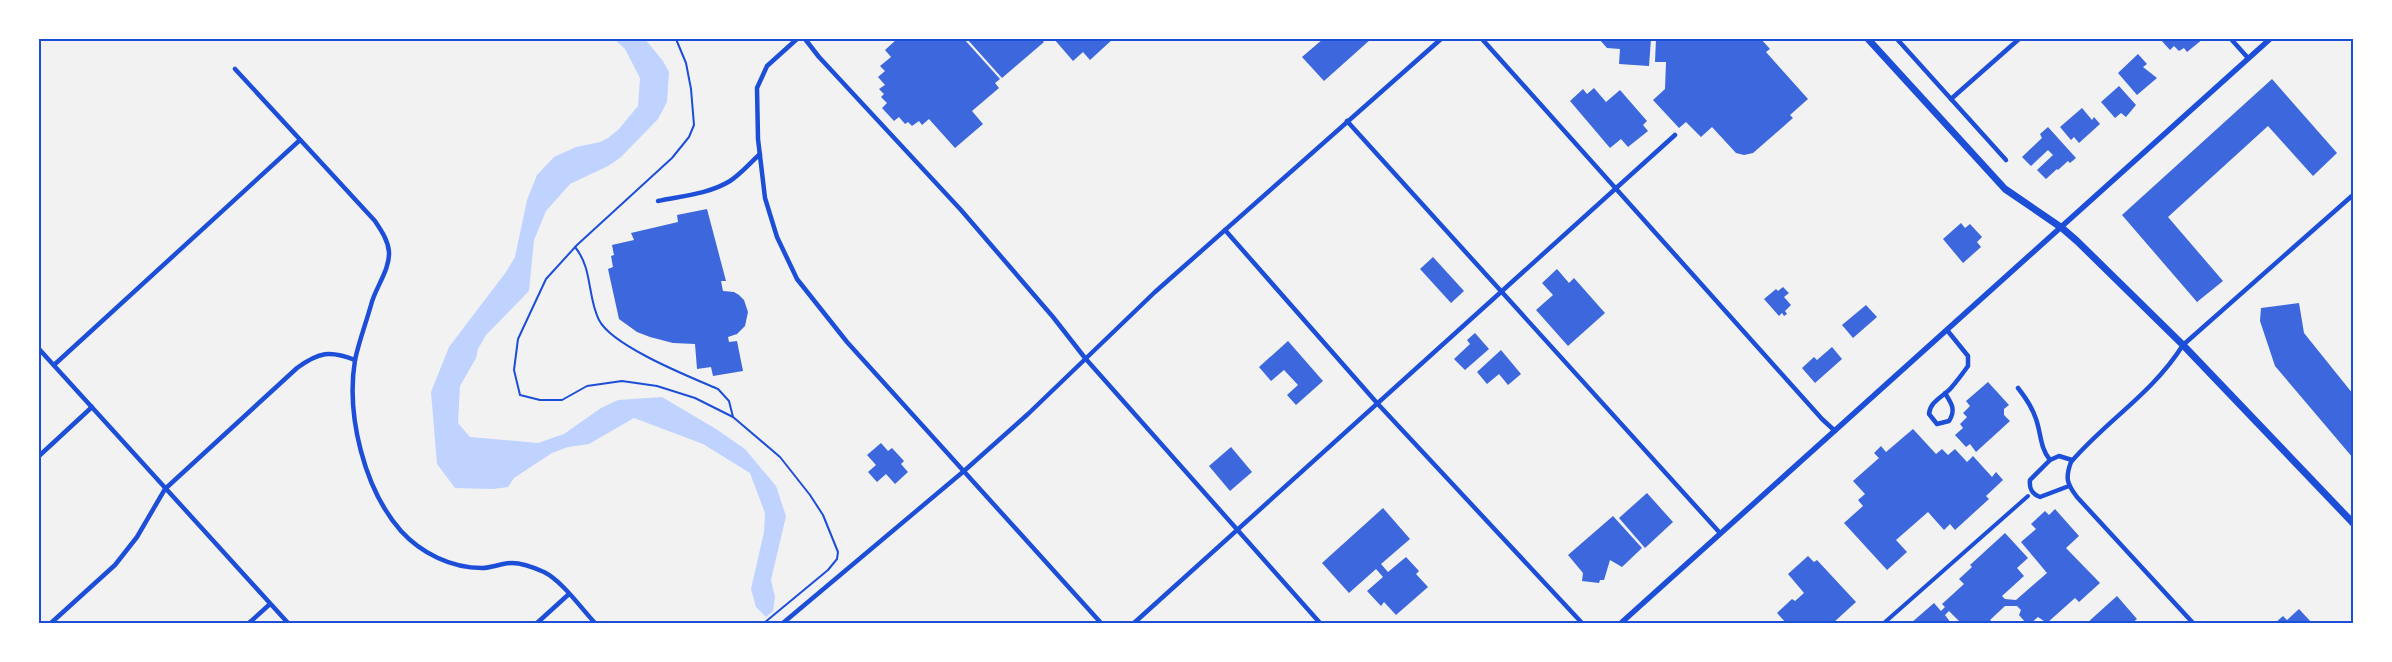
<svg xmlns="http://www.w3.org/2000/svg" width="2392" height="662" font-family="'PT Sans',sans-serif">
  <rect width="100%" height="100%" fill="#f2f2f2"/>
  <path fill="#bfd3fe" d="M614 39H645L663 61 669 72 667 102 658 119 620 158 608 166 570 184 546 211 534 240 529 291 486 335 478 349 476 358 460 386 458 423 470 437 538 443 564 434 601 408 618 400 662 397 716 429 745 449 776 486 786 516 771 580 775 597 773 611 766 617 756 607 751 589 764 532 765 513 750 473 703 444 634 418 589 444 568 447 552 453 514 478 508 487 493 489 455 488 437 464 431 392 449 347 506 272 515 257 527 200 537 175 554 157 576 147 600 142 608 138 618 130 638 106 640 78 625 49Z"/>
  <g fill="#3d67dc">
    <path d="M897 39H964L1000 79 995 83 999 88 972 111 983 124 955 148 929 119 922 125 919 121 912 126 908 122 905 124 899 117 894 121 882 108 887 103 881 97 884 94 879 89 885 85 878 77 885 71 880 66 891 57 885 50Z"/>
    <path d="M967 39H1041L1044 42 1002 78Z"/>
    <path d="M1054 39H1113L1090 60 1083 52 1073 61Z"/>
    <path d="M1323 39H1371L1324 81 1302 57Z"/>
    <path d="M1599 39H1651L1649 66 1619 64 1620 49 1607 48Z"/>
    <path d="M1656 39H1761L1770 49 1766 52 1808 99 1790 115 1793 118 1753 153 1744 155 1736 153 1712 127 1701 137 1686 122 1679 128 1653 100 1665 89 1666 62H1655Z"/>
    <path d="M2160 39H2203L2187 52 2184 48 2179 51 2174 46 2170 50Z"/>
    <path d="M2138 54 2147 64 2143 67 2157 78 2137 95 2118 73Z"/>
    <path d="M2272 79 2337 153 2313 176 2268 126 2168 217 2223 281 2197 302 2122 215Z"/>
    <path d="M2119 86 2136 105 2126 117 2121 113 2115 118 2101 102Z"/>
    <path d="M1594 88 1606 102 1620 90 1647 121 1643 125 1648 131 1628 147 1621 139 1610 148 1570 101 1583 89 1587 94Z"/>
    <path d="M2082 108 2092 120 2094 117 2100 124 2079 143 2074 137 2071 140 2060 127Z"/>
    <path d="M2048 127 2076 158 2070 163 2068 161 2058 170 2057 169 2046 179 2037 170 2053 155 2048 150 2031 166 2022 157 2042 138 2040 134Z"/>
    <path d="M707 209 726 281H721L723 291 734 292 739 295 744 300 748 312 745 326 737 334 728 337 729 342 737 341 743 371 713 376 711 367 697 369 695 344 673 343 650 337 637 332 619 319 608 269 613 267 611 256 614 255 612 245 634 240 631 233 678 222 677 215Z"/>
    <path d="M1961 223 1965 228 1970 224 1982 237 1977 242 1981 247 1963 263 1943 239Z"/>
    <path d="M1433 257 1464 291 1451 303 1420 269Z"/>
    <path d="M1557 269 1569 283 1574 278 1605 313 1568 346 1536 310 1553 295 1542 283Z"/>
    <path d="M1783 287 1789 293 1784 297 1791 305 1785 311 1787 314 1784 316 1782 313 1779 316 1764 299 1776 289 1778 291Z"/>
    <path d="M2299 303 2304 333 2353 394V458L2275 366 2260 321 2261 308Z"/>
    <path d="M1866 305 1877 317 1853 338 1842 325Z"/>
    <path d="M1475 333 1489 349 1465 370 1454 359 1470 344 1467 340Z"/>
    <path d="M1288 341 1323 381 1296 405 1287 395 1298 385 1284 370 1271 381 1259 367Z"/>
    <path d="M1832 347 1842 359 1815 383 1802 368 1814 357 1817 360Z"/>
    <path d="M1501 350 1521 374 1508 385 1499 374 1487 384 1477 372Z"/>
    <path d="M1988 382 2009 405 2004 409V415L2010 421 1976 452 1970 444 1966 447 1955 435 1963 428 1960 424 1967 417 1963 413 1970 406 1966 401Z"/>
    <path d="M1913 429 1936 454 1942 449 1948 455 1955 449 1967 462 1973 456 1992 477 1996 472 2003 480 1986 496 1989 499 1955 530 1950 524 1944 530 1928 512 1896 540 1907 552 1887 570 1844 523 1863 506 1858 500 1865 494 1853 481 1879 458 1874 453 1881 446 1886 452Z"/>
    <path d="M881 443 888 451 892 448 904 461 901 464 908 472 895 484 886 474 877 482 868 472 876 465 867 455Z"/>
    <path d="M1231 447 1252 472 1230 491 1209 466Z"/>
    <path d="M1647 493 1673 522 1645 548 1619 518Z"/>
    <path d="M1383 508 1410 539 1381 564 1388 572 1406 557 1419 571 1416 574 1428 587 1396 615 1384 602 1381 606 1367 591 1383 577 1376 569 1349 593 1322 563Z"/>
    <path d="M2055 509 2079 536 2066 548 2100 583 2079 602 2075 598 2047 623 2038 617 2031 623H2026L2019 615 2021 610 2017 606H2005L1990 620 1994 623H1959L1960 622 1949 611 1945 615 1951 623H1911L1934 603 1941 611 1945 607 1942 604 1964 584 1959 579 1972 567 1970 565 2005 533 2028 558 2017 568 2024 576 2002 596 2005 599 2016 600 2047 573 2021 542 2036 529 2031 524 2045 511 2049 515Z"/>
    <path d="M1613 516 1642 548 1622 567 1610 560 1604 580H1600L1599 583 1582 581 1583 573 1568 555Z"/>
    <path d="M1808 556 1814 562 1817 560 1856 602 1833 623H1786L1777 613 1792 599 1795 601 1804 593 1788 574Z"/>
    <path d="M2117 596 2137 619 2132 623H2087Z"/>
    <path d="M2299 609 2312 623H2275L2283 616 2287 620Z"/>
  </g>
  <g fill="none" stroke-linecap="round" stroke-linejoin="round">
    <g stroke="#1d4ed8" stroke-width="2">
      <path d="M676 39 686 63 691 89 694 125 689 137 672 158 577 245 546 279 518 339 514 370 520 395 540 400H562L587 386 622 381 657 386 695 398 733 417 780 457 810 495 823 515 838 552 837 559 828 570 764 623"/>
      <path d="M575 247C593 269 587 296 599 320 612 346 690 377 718 389L729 401 733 417"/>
    </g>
    <path stroke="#1d4ed8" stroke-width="4" d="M1884 623 2028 496"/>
    <g stroke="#1d4ed8" stroke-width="4.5">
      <path d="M797 39 767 66 757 88 758 139 765 198 777 237 797 279 847 342 1101 623"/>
      <path d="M805 39 819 57 961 210 1053 317 1085 358 1320 623"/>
      <path d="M1482 39 1822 419 1835 431"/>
      <path d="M1897 39 2006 160"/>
      <path d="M2231 39 2248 58"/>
      <path d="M235 69 375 221C381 230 388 240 389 252 390 270 375 288 371 305 366 323 359 341 355 360 346 415 364 489 401 531 421 553 451 568 482 568 492 568 502 563 512 563 522 563 535 568 544 572 562 581 581 608 595 623"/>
      <path d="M1951 99 2019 39"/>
      <path d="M1347 121 1720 533"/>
      <path d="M658 201C681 196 709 194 730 181 741 174 750 163 760 154"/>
      <path d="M1225 230 1377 403 1582 623"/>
      <path d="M39 349 288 623"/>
      <path d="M54 365 300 140"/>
      <path d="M2018 388C2026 398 2032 407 2036 419 2041 433 2040 448 2050 460"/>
      <path d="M1945 393C1952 404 1956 410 1949 421L1937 424 1929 414C1930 401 1943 397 1951 388 1957 381 1963 373 1968 366V356L1947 330"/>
      <path d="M39 456 92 407"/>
      <path d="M2069 486 2040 497C2032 494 2029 489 2030 480L2050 460 2059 456 2072 460"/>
      <path d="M51 623 115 565 137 537 165 489 297 368C319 352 330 350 355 360"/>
      <path d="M249 623 270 604"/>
      <path d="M537 623 569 594"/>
      <path d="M783 623 964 471 1028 414 1155 292 1441 39"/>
      <path d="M1134 623 1675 135"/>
      <path d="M2193 623 2077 497C2067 484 2065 478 2071 462 2107 420 2152 394 2183 345L2353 195"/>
    </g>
    <path stroke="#1d4ed8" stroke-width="5.5" d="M1621 623 2270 39"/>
    <path stroke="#1d4ed8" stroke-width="7" d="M1868 39 2005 189 2062 228 2077 241 2183 345 2353 523"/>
  </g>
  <rect width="2392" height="662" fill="none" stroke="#ffffff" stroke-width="80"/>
  <rect x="40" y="40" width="2312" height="582" fill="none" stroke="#1d4ed8" stroke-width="2"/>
</svg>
